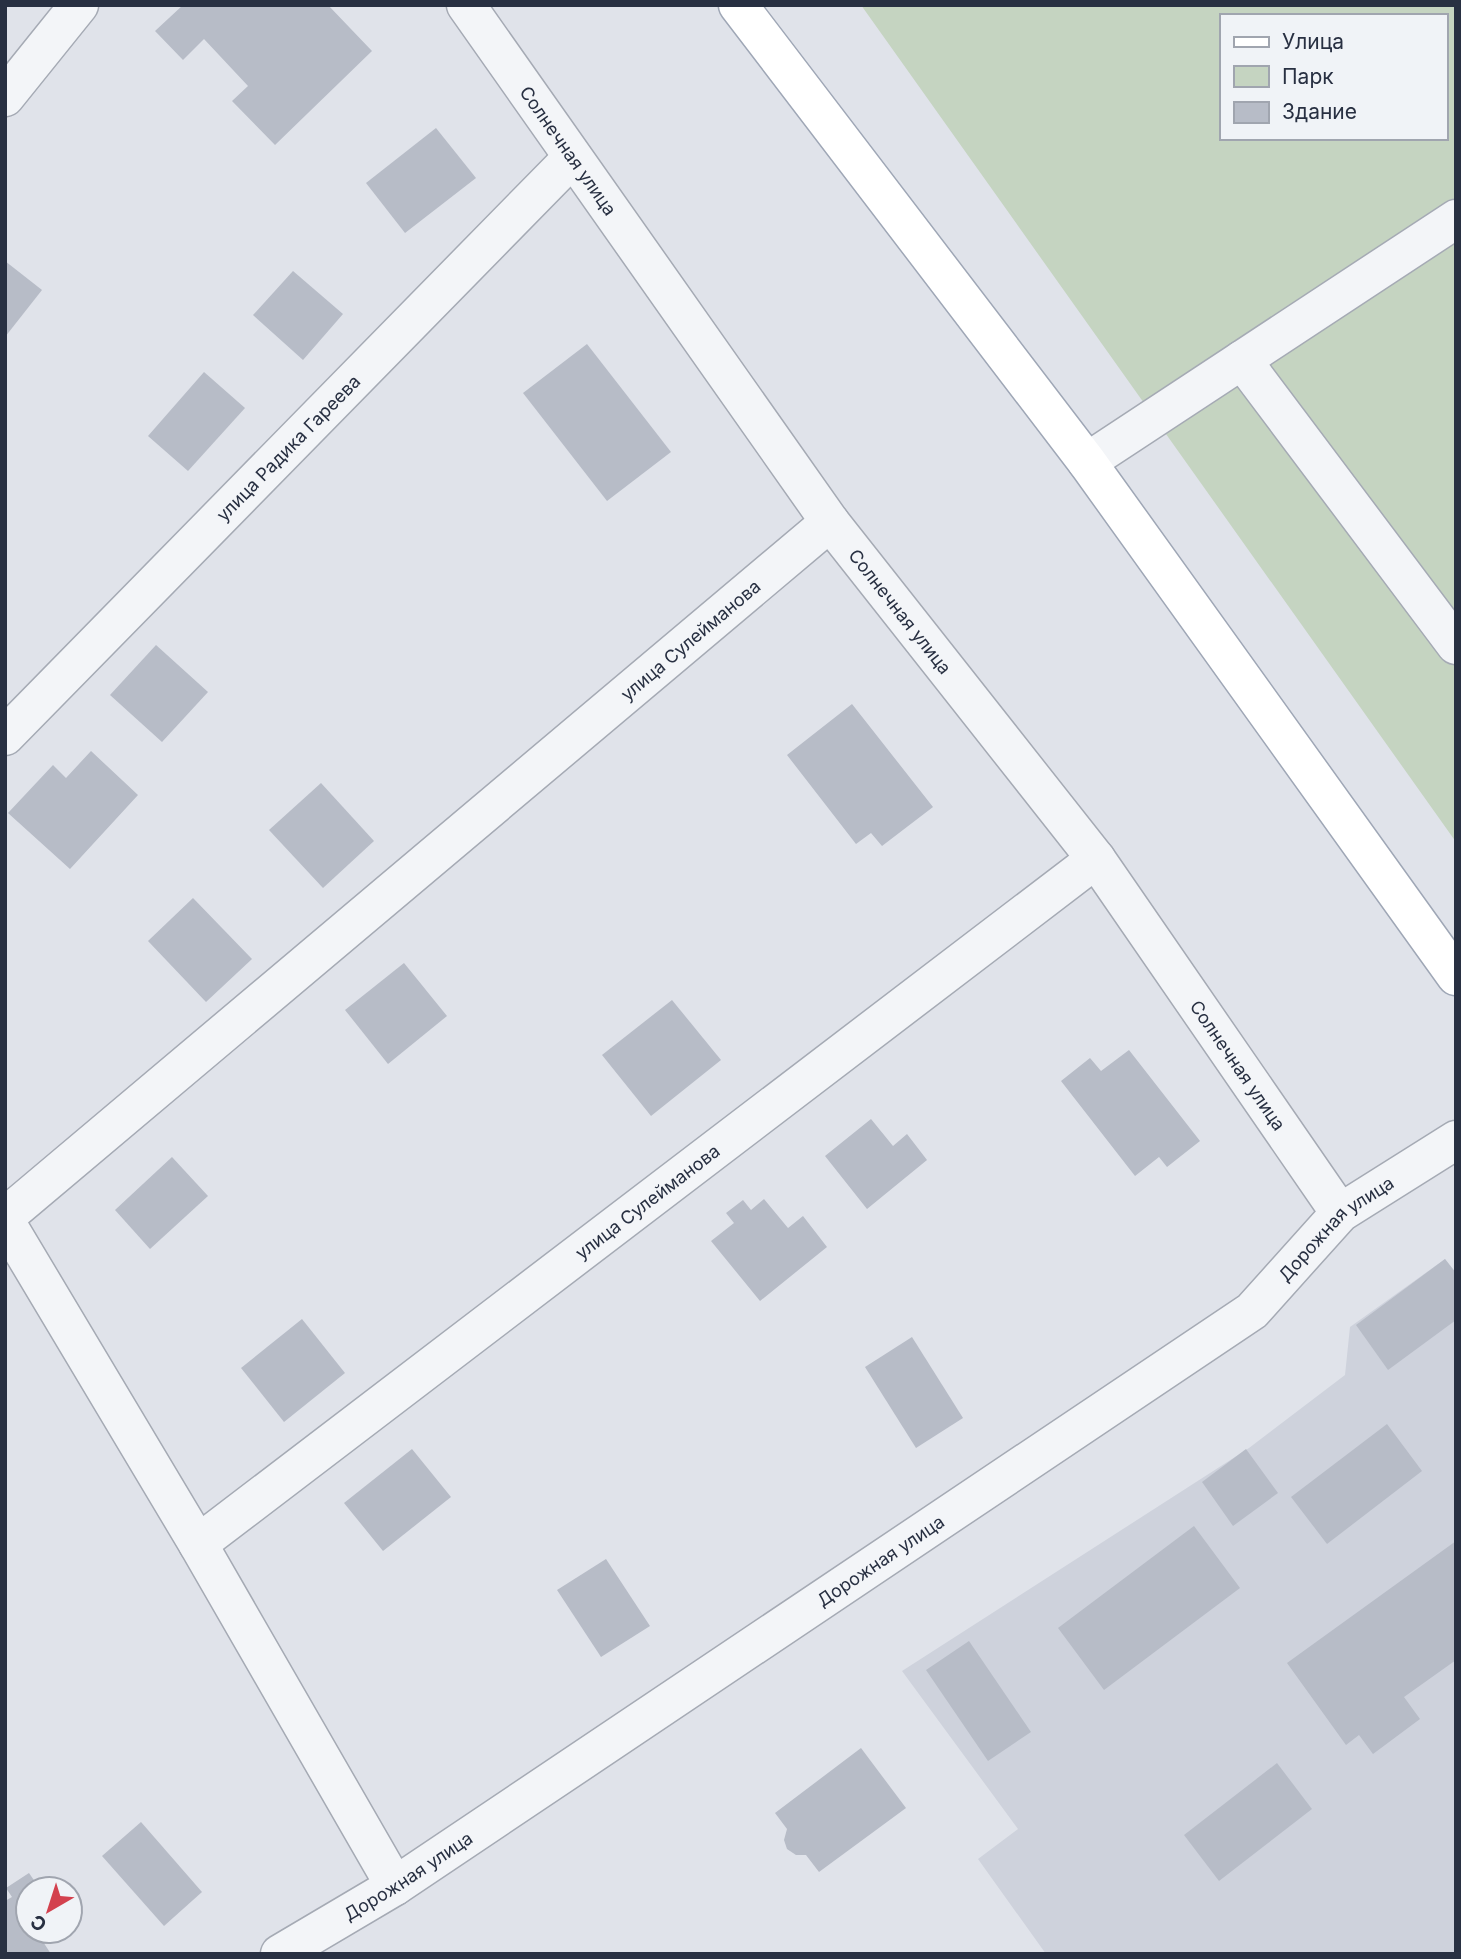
<svg xmlns="http://www.w3.org/2000/svg" width="1461" height="1959" font-family="Inter,sans-serif">
  <rect width="100%" height="100%" fill="#e0e3ea"/>
  <path fill="#ced2dc" d="M1445 1259 1456 1273V1954H1046L978 1859 1018 1829 902 1671 1249 1448 1345 1375 1350 1327Z"/>
  <path fill="#c5d4c1" fill-rule="evenodd" d="M861 5H1456V842ZM1221 16H1445V138H1221Z"/>
  <g fill="#b7bcc7">
    <path d="M183 5H328L372 51 275 145 232 101 248 86 204 39 183 60 155 31Z"/>
    <path d="M436 128 476 178 405 233 366 183Z"/>
    <path d="M5 261 42 290 5 337Z"/>
    <path d="M293 271 343 314 303 360 253 315Z"/>
    <path d="M587 344 671 452 607 501 523 393Z"/>
    <path d="M204 372 245 408 188 471 148 436Z"/>
    <path d="M156 645 208 692 162 742 110 695Z"/>
    <path d="M852 704 933 807 882 846 871 833 856 844 787 755Z"/>
    <path d="M91 751 138 795 70 869 8 813 53 765 66 778Z"/>
    <path d="M321 783 374 841 323 888 269 830Z"/>
    <path d="M193 898 252 959 206 1002 148 941Z"/>
    <path d="M404 963 447 1016 388 1064 345 1010Z"/>
    <path d="M672 1000 721 1060 651 1116 602 1055Z"/>
    <path d="M1129 1050 1200 1141 1167 1167 1159 1157 1135 1176 1061 1081 1090 1058 1101 1071Z"/>
    <path d="M871 1119 893 1146 907 1134 927 1160 867 1209 825 1156Z"/>
    <path d="M172 1157 208 1196 150 1249 115 1210Z"/>
    <path d="M764 1199 788 1228 803 1216 827 1247 760 1301 711 1241 734 1223 726 1213 743 1200 751 1210Z"/>
    <path d="M1445 1259 1456 1273V1320L1388 1370 1356 1325Z"/>
    <path d="M302 1319 345 1373 284 1422 241 1368Z"/>
    <path d="M912 1337 963 1418 916 1448 865 1367Z"/>
    <path d="M1387 1424 1422 1471 1327 1544 1291 1497Z"/>
    <path d="M412 1449 451 1497 383 1551 344 1503Z"/>
    <path d="M1246 1449 1278 1493 1233 1526 1202 1482Z"/>
    <path d="M1194 1526 1240 1588 1104 1690 1058 1628Z"/>
    <path d="M1456 1541V1660L1404 1697 1420 1719 1373 1754 1359 1735 1346 1745 1287 1663Z"/>
    <path d="M606 1559 650 1626 601 1657 557 1590Z"/>
    <path d="M969 1641 1031 1732 988 1761 926 1670Z"/>
    <path d="M861 1748 906 1808 819 1872 806 1855H796L787 1849 784 1840 787 1829 775 1813Z"/>
    <path d="M1277 1763 1312 1809 1219 1881 1184 1835Z"/>
    <path d="M141 1822 202 1892 164 1926 102 1856Z"/>
    <path d="M29 1873 40 1889H28V1931H36L51 1954H5V1901L12 1897 6 1888Z"/>
  </g>
  <g fill="none" stroke-linecap="round" stroke-linejoin="round">
    <defs>
      <g id="minor">
        <path id="s1" d="M466 5 830 522 1096 859 1340 1213"/>
        <path d="M5 97 79 5"/>
        <path d="M1242 360 1456 645"/>
        <path d="M1087 462 1456 219"/>
        <path id="s2" d="M5 736 572 158"/>
        <path id="s3" d="M5 1217 830 522"/>
        <path d="M5 1221 198 1544 395 1886"/>
        <path id="s4" d="M198 1544 1096 859"/>
        <path id="s5" d="M280 1954 395 1886 1252 1311 1340 1213 1456 1140"/>
      </g>
      <path id="major" d="M738 5 1087 462 1456 976"/>
    </defs>
    <use href="#minor" stroke="#a5aab4" stroke-width="41"/>
    <use href="#major" stroke="#9fa7b6" stroke-width="41"/>
    <use href="#minor" stroke="#f3f5f8" stroke-width="38"/>
    <use href="#major" stroke="#fff" stroke-width="38"/>
  </g>
  <g text-anchor="middle" dominant-baseline="central" stroke-width="6" stroke-linejoin="round" paint-order="stroke">
    <g font-size="18" fill="#283042" stroke="#f0f3f7">
      <text stroke="none"><textPath href="#s1" startOffset="178">Солнечная улица</textPath></text>
      <text stroke="none"><textPath href="#s2" startOffset="404">улица Радика Гареева</textPath></text>
      <text stroke="none"><textPath href="#s1" startOffset="746">Солнечная улица</textPath></text>
      <text stroke="none"><textPath href="#s3" startOffset="896">улица Сулейманова</textPath></text>
      <text stroke="none"><textPath href="#s1" startOffset="1312">Солнечная улица</textPath></text>
      <text stroke="none"><textPath href="#s4" startOffset="565">улица Сулейманова</textPath></text>
      <text stroke="none"><textPath href="#s5" startOffset="1284">Дорожная улица</textPath></text>
      <text stroke="none"><textPath href="#s5" startOffset="718">Дорожная улица</textPath></text>
      <text stroke="none"><textPath href="#s5" startOffset="150">Дорожная улица</textPath></text>
    </g>
  </g>
  <rect width="1461" height="1959" fill="none" stroke="#283042" stroke-width="14"/>
  <rect x="1220" y="14" width="228" height="126" fill="#f0f3f7" stroke="#a0a5af" stroke-width="2"/>
  <rect x="1234" y="37" width="35" height="10" fill="#ffffff" stroke="#a0a5af" stroke-width="2"/>
  <text x="1282" y="49" font-size="21" fill="#283042">Улица</text>
  <rect x="1234" y="66" width="35" height="21" fill="#c5d4c1" stroke="#a0a5af" stroke-width="2"/>
  <text x="1282" y="84" font-size="21" fill="#283042">Парк</text>
  <rect x="1234" y="102" width="35" height="21" fill="#b7bcc7" stroke="#a0a5af" stroke-width="2"/>
  <text x="1282" y="119" font-size="21" fill="#283042">Здание</text>
  <g transform="translate(49 1910) rotate(219)"><circle r="33" fill="#f0f3f7" stroke="#a0a5af" stroke-width="2"/>
  <path d="M0-5L12 26L0 18L-12 26Z" fill="#d3414e"/>
  <text y="-10" font-size="19" font-weight="bold" text-anchor="middle" fill="#283042">С</text>
  </g>
</svg>
